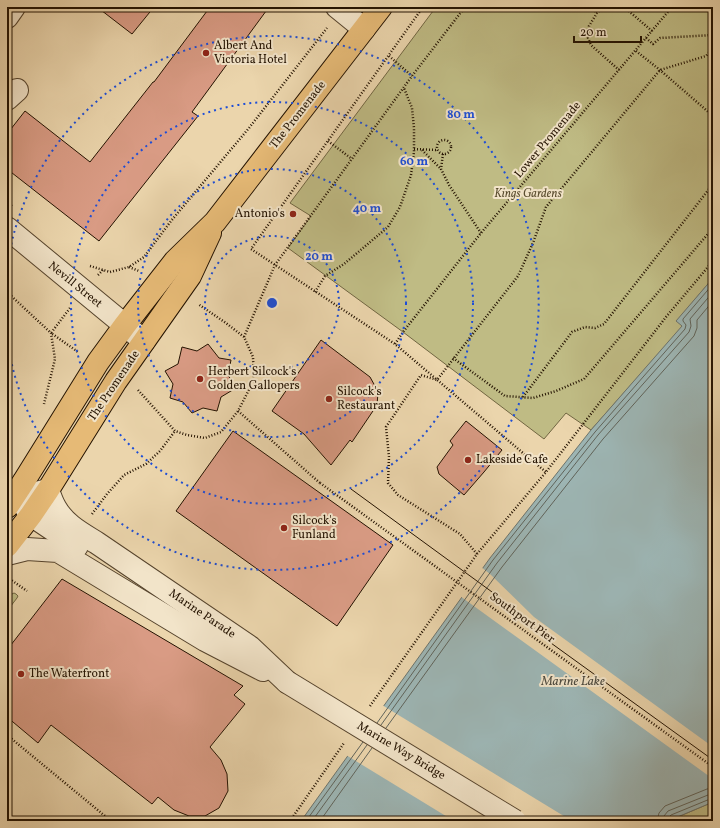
<svg xmlns="http://www.w3.org/2000/svg" width="720" height="828" font-family="Vollkorn,serif">
  <rect width="100%" height="100%" fill="#ebd5ac"/>
  <filter id="stains"><feTurbulence type="fractalNoise" baseFrequency=".005" numOctaves="4"/><feColorMatrix values="0 0 0 0 .2 0 0 0 0 .09 0 0 0 0 .02 0 0 0 .5 -.17"/></filter>
  <radialGradient id="worn" r=".72"><stop offset=".6" stop-color="#630" stop-opacity="0"/><stop offset="1" stop-color="#630" stop-opacity=".3"/></radialGradient>
  <g fill="#bfbb84" stroke="#716642">
    <path d="M436 7H713V278L677 321 683 326 591 430 566 413 544 439 403 332 288 248 311 216 290 203Z"/>
    <path d="M14 593 16 594 18 596 17 598 7 611V599L12 594Z"/>
    <path d="M713 802V821H668Z"/>
  </g>
  <path fill="#9db6b5" stroke="#6c746d" d="M713 278V802L668 821H301L490 558 591 430 682 326 676 321Z"/>
  <g fill="#ebd5ac">
    <path d="M481 567 490 574 534 617 713 747V779L460 596Z"/>
    <path d="M382 705 572 821H454L346 755Z"/>
  </g>
  <g fill="none" stroke-linecap="round" stroke-linejoin="round">
    <g stroke="#60645b" stroke-width="1">
      <path d="M377 723 493 560 595 432 685 329 686 325 683 321V319L713 284"/>
      <path d="M381 725 497 563 598 435 689 332 691 326 690 319 713 292"/>
      <path d="M386 728 502 567 603 439 694 336 697 328V320L713 301"/>
      <path d="M306 821 363 742"/>
      <path d="M312 821 367 745"/>
      <path d="M320 821 372 748"/>
      <path d="M657 821 659 813 665 806 707 789 713 788"/>
      <path d="M663 821 664 816 668 811 708 795 713 794"/>
      <path d="M668 821V818L671 815 710 799H713"/>
    </g>
  </g>
  <g fill="#d99b84" stroke="#231201">
    <path d="M97 7H154L132 34Z"/>
    <path d="M210 7H269L192 112 198 116 99 241 7 169V134L25 111 90 162 153 82H154Z"/>
    <path d="M321 340 370 377 375 386 378 393 377 405 352 442 350 440 331 465 304 434 272 411Z"/>
    <path d="M208 344 219 358 231 360 228 375 236 388 221 397 217 411 203 408 192 413 183 402 170 398 173 384 165 371 178 364 182 347 197 351Z"/>
    <path d="M466 421 502 450 484 472 464 495 439 474 437 467 453 445 450 441Z"/>
    <path d="M233 431 393 545 337 626 176 511Z"/>
    <path d="M62 579 243 686 234 695 245 704 210 747 221 760 227 774 228 791 219 808 205 816H189L174 810 158 797 152 804 51 725 38 743 7 717V650Z"/>
  </g>
  <g fill="none" stroke-linecap="round" stroke-linejoin="round">
    <defs>
      <g id="minor">
        <path d="M337 7 364 29"/>
        <path d="M7 17 14 7"/>
        <path d="M7 99 17 90"/>
        <path d="M7 228 144 341"/>
        <path d="M24 497 26 508 31 515 77 546"/>
        <path d="M9 504 33 494 48 490C50 496 52 502 55 507 65 525 81 533 97 543L250 647 287 682"/>
        <path d="M7 554 27 549 58 551 205 640 263 670"/>
      </g>
      <g id="major">
        <path d="M7 507 24 481 98 362 125 325 175 261 215 222 381 7"/>
        <path d="M7 546 31 515 48 490 116 381 190 276 210 233"/>
      </g>
    </defs>
    <use href="#minor" stroke="#55432c" stroke-width="24"/>
    <use href="#major" stroke="#231201" stroke-width="24"/>
    <g stroke="#231201" stroke-width="2.5" stroke-dasharray="1 2" stroke-linecap="butt">
      <path d="M423 7 251 249 395 344 530 459 546 472"/>
      <path d="M590 7 597 13"/>
      <path d="M604 7 597 13 589 26 588 38 591 45 619 70"/>
      <path d="M624 7 652 31"/>
      <path d="M646 38 653 44 660 38 713 35"/>
      <path d="M636 51 660 70 713 116"/>
      <path d="M389 56 412 76"/>
      <circle cx="444" cy="147" r="7"/>
      <path d="M328 141 352 159"/>
      <path d="M414 149 437 150"/>
      <path d="M422 150 441 169"/>
      <path d="M443 154 441 169 449 185 481 233"/>
      <path d="M7 202 12 206"/>
      <path d="M90 266 110 272 129 267 144 257 171 221 249 128 327 28"/>
      <path d="M129 267 139 271"/>
      <path d="M98 275 103 270"/>
      <path d="M7 292 51 333 55 359 44 404"/>
      <path d="M315 292 325 276 344 264 388 227 400 207 411 175 414 152V128L412 108 404 88"/>
      <path d="M70 308 51 333 78 352"/>
      <path d="M244 337 275 265 412 76 465 7"/>
      <path d="M395 344 403 332 481 233 672 7"/>
      <path d="M453 358 505 396 533 398 556 391 584 379 713 228"/>
      <path d="M138 390 175 431 187 435 205 438 221 432 238 411 254 380 253 357 244 337 226 323 198 304"/>
      <path d="M523 397 572 332 585 327 595 328 604 324 713 184"/>
      <path d="M238 411 320 483"/>
      <path d="M92 514 107 494 124 475 146 464 160 451 175 431"/>
      <path d="M477 554 546 472 666 317 713 261"/>
      <path d="M7 577 27 591"/>
      <path d="M515 624 713 767"/>
      <path d="M370 706 477 554 460 534 398 495 388 483 389 457 386 427 421 375 437 380 472 335 518 276 533 243 546 207 660 70 706 56 713 48"/>
      <path d="M7 735 111 821"/>
      <path d="M290 821 344 743"/>
      <path d="M705 821 713 818"/>
    </g>
    <use href="#minor" stroke="#f2e4c9" stroke-width="22"/>
    <use href="#major" stroke="#e6ba76" stroke-width="22"/>
    <path stroke="#231201" stroke-width="1" d="M351 489 503 600 544 638 713 760"/>
    <defs>
      <path id="minor-bridge" d="M287 682 515 821"/>
    </defs>
    <use href="#minor-bridge" stroke="#55432c" stroke-width="24" stroke-linecap="butt"/>
    <path stroke="#231201" stroke-width="2.5" stroke-dasharray="1 2" stroke-linecap="butt" d="M320 483 515 624"/>
    <use href="#minor-bridge" stroke="#f2e4c9" stroke-width="22"/>
  </g>
  <g fill="none" stroke="#1d4ed8" stroke-width="2" stroke-dasharray="2 4">
    <circle cx="272" cy="303" r="67"/>
    <circle cx="272" cy="303" r="134"/>
    <circle cx="272" cy="303" r="201"/>
    <path d="M7 268A267 267 0 1 1 7 338"/>
  </g>
  <g fill="#8f2418" stroke="#f2e4c9" stroke-width="1.5">
    <circle cx="206" cy="53" r="4"/>
    <circle cx="293" cy="214" r="4"/>
    <circle cx="200" cy="379" r="4"/>
    <circle cx="329" cy="399" r="4"/>
    <circle cx="468" cy="460" r="4"/>
    <circle cx="284" cy="528" r="4"/>
    <circle cx="21" cy="674" r="4"/>
  </g>
  <g text-anchor="middle" dominant-baseline="central" stroke-width="4" stroke-linejoin="round" paint-order="stroke">
    <g font-size="12" fill="#231201" stroke="#f2e4c9" text-anchor="start">
      <text x="214" y="46">Albert And<tspan x="214" dy="14">Victoria Hotel</tspan></text>
      <text x="285" y="214" text-anchor="end">Antonio's</text>
      <text x="208" y="372">Herbert Silcock's<tspan x="208" dy="14">Golden Gallopers</tspan></text>
      <text x="337" y="392">Silcock's<tspan x="337" dy="14">Restaurant</tspan></text>
      <text x="476" y="460">Lakeside Cafe</text>
      <text x="292" y="521">Silcock's<tspan x="292" dy="14">Funland</tspan></text>
      <text x="29" y="674">The Waterfront</text>
    </g>
    <g font-size="12" fill="#231201" stroke="#f2e4c9">
      <text transform="translate(298 115) rotate(-52)">The Promenade</text>
      <text transform="translate(548 140) rotate(-50)">Lower Promenade</text>
      <text transform="translate(75 285) rotate(39)">Nevill Street</text>
      <text transform="translate(114 386) rotate(-56)">The Promenade</text>
      <text transform="translate(202 614) rotate(34)">Marine Parade</text>
      <text transform="translate(522 618) rotate(36)">Southport Pier</text>
      <text transform="translate(401 751) rotate(31)">Marine Way Bridge</text>
    </g>
    <g font-size="12" font-style="italic" fill="#5a4d2f" stroke="#f2e4c9">
      <text x="528" y="194">Kings Gardens</text>
    </g>
    <g font-size="13" font-style="italic" fill="#4e4b40" stroke="#f2e4c9">
      <text x="573" y="682">Marine Lake</text>
    </g>
  </g>
  <circle cx="272" cy="303" r="6" fill="#1d4ed8" stroke="#f2e4c9" stroke-width="2"/>
  <g font-size="12" text-anchor="middle" font-weight="bold" fill="#1d4ed8" stroke="#f2e4c9" stroke-width="4" stroke-linejoin="round" paint-order="stroke">
    <text x="461" y="118">80 m</text>
    <text x="414" y="165">60 m</text>
    <text x="367" y="212">40 m</text>
    <text x="319" y="260">20 m</text>
  </g>
  <rect width="720" height="828" fill="none" stroke="#ebd5ac" stroke-width="24"/>
  <rect x="8" y="8" width="704" height="812" fill="none" stroke="#231201" stroke-width="2"/>
  <rect x="12" y="12" width="696" height="804" fill="none" stroke="#231201"/>
  <path d="M574 36v6h67v-6" fill="none" stroke="#231201" stroke-width="2"/>
  <text x="580" y="36" font-size="12" fill="#231201" stroke="#f2e4c9" stroke-width="3" paint-order="stroke">20 m</text>
  <rect width="100%" height="100%" filter="url(#stains)"/>
  <rect width="100%" height="100%" fill="url(#worn)"/>
</svg>
